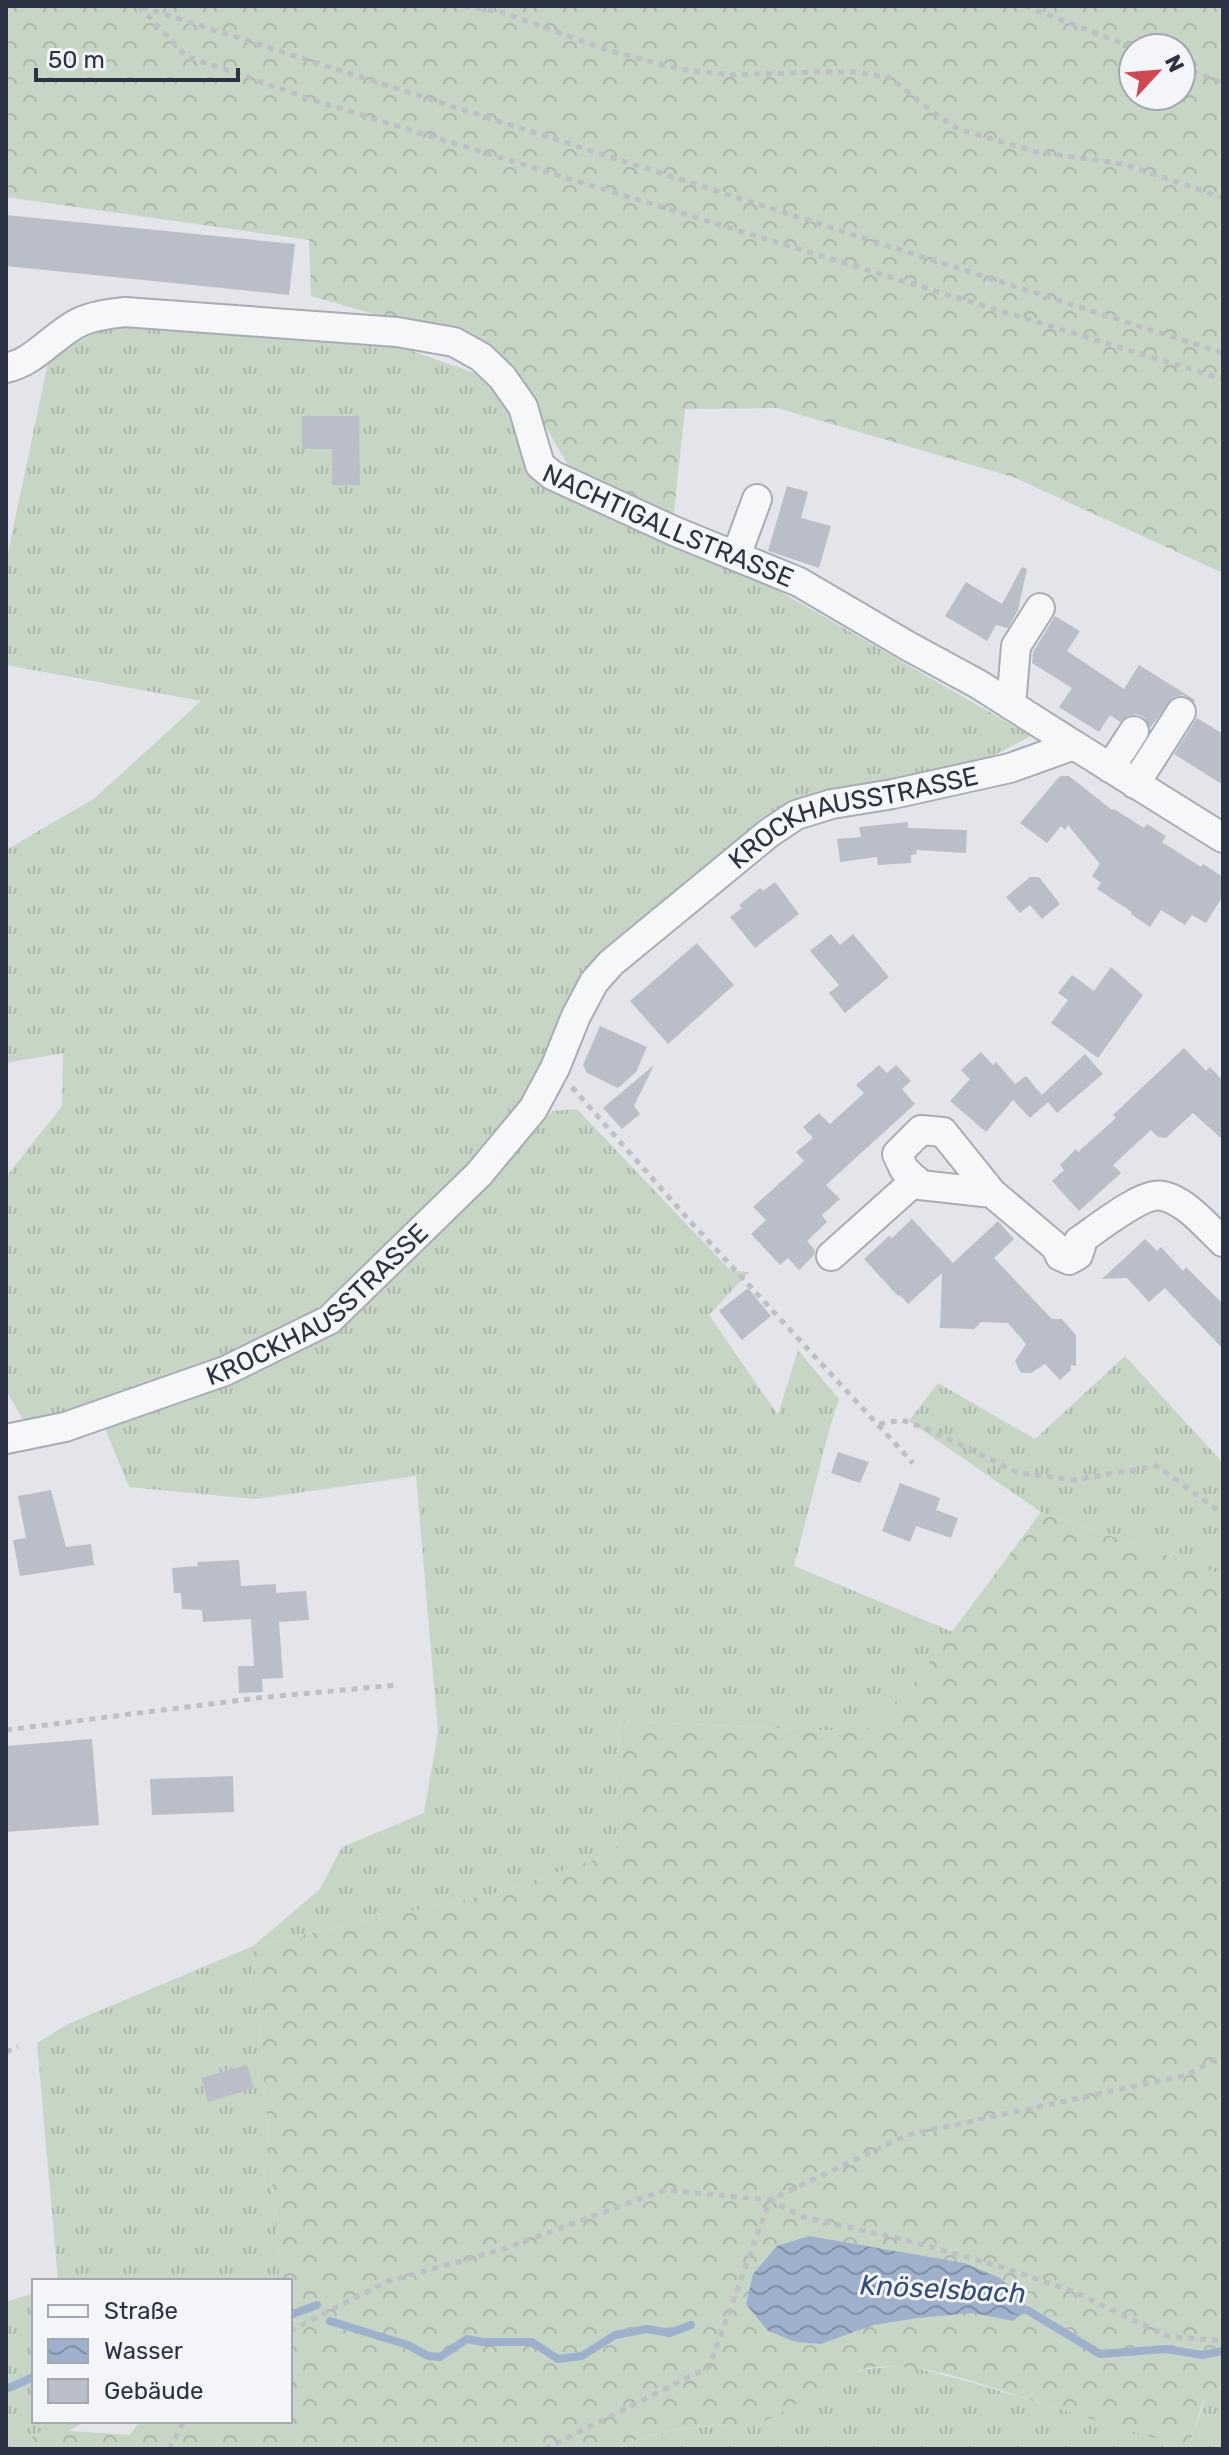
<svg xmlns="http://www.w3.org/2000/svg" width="1229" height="2455" font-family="Rubik,sans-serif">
  <defs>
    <pattern id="grass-tufts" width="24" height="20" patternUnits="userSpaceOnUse" patternTransform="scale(2)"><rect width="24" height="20" fill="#c7d5c4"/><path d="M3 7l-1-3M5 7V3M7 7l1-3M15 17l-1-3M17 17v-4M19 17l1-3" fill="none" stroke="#abb7aa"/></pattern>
    <pattern id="forest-crowns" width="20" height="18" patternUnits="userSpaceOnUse" patternTransform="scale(2)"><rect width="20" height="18" fill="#c7d5c4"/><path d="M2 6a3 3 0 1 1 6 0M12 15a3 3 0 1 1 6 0" fill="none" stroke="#abb7aa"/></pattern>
    <pattern id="water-waves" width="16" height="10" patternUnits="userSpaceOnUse" patternTransform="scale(2)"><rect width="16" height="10" fill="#9eb0cb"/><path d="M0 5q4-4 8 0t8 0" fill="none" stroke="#8190a6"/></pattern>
  </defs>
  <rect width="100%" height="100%" fill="#e3e5eb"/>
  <g fill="url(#grass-tufts)">
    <path d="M116 321 389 343 492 379 540 478 750 574 1031 736 983 761 931 774 799 799 635 924 576 990 543 1071 468 1167 310 1315 184 1374 26 1425 6 1390V1177L62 1106 63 1053 6 1063V850L95 798 201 701 6 665V562L49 358Z"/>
    <path d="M577 1109 731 1271 749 1272 709 1315 778 1415 798 1350 839 1399 830 1427 794 1566 953 1632 913 1684 866 1732 619 1721 616 1852 504 1891 253 1946 280 2281H58L37 2043 68 2024 253 1946 320 1889 342 1847 424 1813 438 1732 416 1476 255 1499 129 1487 104 1426 186 1402 338 1329 483 1192 552 1111Z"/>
    <path d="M1125 1356 1223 1463V1575L1041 1512 909 1421 938 1383 1035 1439Z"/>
    <path d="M34 2293V2421H87L33 2449H6V2302Z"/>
    <path d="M889 2367H913L967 2381 1188 2448 1205 2400 1223 2404V2449H616C645 2434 686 2427 718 2426 730 2425 742 2428 755 2424 786 2414 810 2389 841 2376 856 2370 872 2368 889 2367Z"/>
  </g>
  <g fill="url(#forest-crowns)" fill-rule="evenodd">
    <path d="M6 6H1223V573L1013 477 777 408 685 409 673 521 570 469 508 360 457 338 311 296 309 240 6 197ZM1133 48H1181V96H1133Z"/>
    <path d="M1041 1512 1223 1575V2404L1204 2400 1188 2448C1138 2433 1087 2418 1037 2402 984 2386 916 2356 860 2370 821 2380 792 2414 752 2425 740 2428 728 2425 716 2426 684 2427 644 2434 616 2449H16L43 2429 130 2435 140 2421H290V2281H280L253 1946 504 1891 616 1852 619 1721 866 1732 913 1684Z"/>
  </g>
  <path fill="url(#water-waves)" d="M809 2236 964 2263 1000 2278 1023 2298 1027 2310 1013 2321 973 2313 917 2318 873 2325 821 2344 796 2342 768 2331 746 2304 753 2274 777 2246Z"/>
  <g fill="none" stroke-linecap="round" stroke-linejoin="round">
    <g stroke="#9eb0cb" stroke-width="8">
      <path d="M1017 2310H1027L1100 2354 1166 2349 1202 2355 1223 2351"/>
      <path d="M290 2315 317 2305"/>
      <path d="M330 2321 408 2345 428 2356 440 2357 467 2339 482 2342H532L558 2359 582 2356 615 2335 647 2329 670 2333 691 2325"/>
      <path d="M6 2389 34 2377"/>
    </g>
  </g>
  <g fill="#babec9">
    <path d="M6 215 295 244 289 295 6 266Z"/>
    <path d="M302 416H359L360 485H332V449H302Z"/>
    <path d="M787 486 808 492 801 518 831 526 819 568 768 551Z"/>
    <path d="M1022 567 1027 569 1018 610 1008 628 996 625 987 641 945 616 966 582 1002 604Z"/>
    <path d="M1055 616 1080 631 1067 651 1124 689 1139 665 1195 700 1194 702 1183 695 1173 697 1150 728 1144 717 1136 714 1127 716 1120 722 1110 715 1099 732 1059 707 1072 688 1032 663 1033 652Z"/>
    <path d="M1197 718 1223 734V785L1174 754Z"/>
    <path d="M1060 776H1069L1112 810 1114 809 1144 828 1147 824 1166 836 1162 842 1201 867 1203 864 1223 877V896L1206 923 1192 915 1185 925 1161 910 1150 927 1131 914 1132 912 1097 889 1101 883 1092 876 1100 864 1068 825 1065 830 1061 826 1047 843 1020 823Z"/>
    <path d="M908 822V828L967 830 966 853 916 850 917 854 911 855V863L878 865 877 857 840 862 837 839 861 837 859 827Z"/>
    <path d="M1030 877H1039L1060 904 1042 919 1030 905 1020 913 1006 897Z"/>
    <path d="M775 882 799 914 755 948 730 917 742 908 739 905 760 888 763 891Z"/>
    <path d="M831 934 840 945 853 934 889 977 845 1013 829 993 839 985 810 951Z"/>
    <path d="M697 943 734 985 668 1044 630 1001Z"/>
    <path d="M1111 967 1143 995 1098 1058 1051 1023 1068 1000 1058 993 1072 975 1094 991Z"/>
    <path d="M600 1026 647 1047 636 1072 618 1088 587 1073 583 1065Z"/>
    <path d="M1184 1048 1206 1071 1210 1067 1223 1081V1140L1193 1113 1166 1138 1158 1137 1151 1130 1113 1165 1121 1173 1079 1211 1052 1181 1064 1170 1060 1165 1076 1149 1078 1152 1116 1118 1113 1115Z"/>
    <path d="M981 1052 993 1065 996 1062 1015 1084 1026 1076 1042 1095 1085 1054 1103 1074 1057 1113 1048 1102 1030 1118 1013 1100 986 1132 950 1101 970 1079 961 1070Z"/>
    <path d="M654 1065 634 1106 640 1114 622 1129 603 1108Z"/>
    <path d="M879 1065 887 1073 896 1065 911 1081 902 1089 915 1104 826 1185 840 1199 822 1215 827 1222 807 1241 815 1250 814 1255 799 1270 788 1258 780 1265 751 1234 766 1220 753 1207 804 1161 796 1152 813 1138 803 1127 819 1113 830 1124 864 1093 856 1085Z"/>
    <path d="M912 1219 953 1263 998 1221 1014 1239 994 1258 1052 1319H1062L1076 1335V1366L1071 1365V1370L1060 1380 1045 1364 1031 1373H1022L1019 1370 1015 1361 1026 1344 1008 1323 981 1322 974 1329 940 1328 942 1273 908 1304 900 1295 898 1296 864 1259 889 1236 892 1238Z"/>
    <path d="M1145 1239 1157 1251 1161 1247 1183 1271 1186 1267 1223 1304V1349L1165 1288 1149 1302 1127 1278 1102 1279Z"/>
    <path d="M748 1288 771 1316 742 1340 719 1311Z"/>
    <path d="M838 1452 869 1462 860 1483 831 1473Z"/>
    <path d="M900 1483 940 1498 936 1510 958 1518 951 1538 916 1526 910 1542 882 1531Z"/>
    <path d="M51 1490 66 1547 91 1544 94 1565 20 1576 13 1540 26 1538 18 1496Z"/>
    <path d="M239 1560 241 1586 276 1584V1593L306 1591 309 1620 279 1622 283 1678 262 1679 263 1692 239 1693 238 1666H254L251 1619 203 1622 202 1610 182 1609 181 1593H174L172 1568 198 1566 197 1562Z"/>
    <path d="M92 1739 99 1825 6 1832V1746Z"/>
    <path d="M233 1776 234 1812 152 1815 150 1779Z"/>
    <path d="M247 2065 254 2088 208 2102 201 2078Z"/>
  </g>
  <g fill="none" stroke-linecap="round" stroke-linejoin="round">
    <defs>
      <g id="minor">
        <path id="s1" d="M6 368C34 362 51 338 76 324 91 316 108 314 125 312L397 332 454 342 481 357 502 377 523 407 540 465 552 475 674 531 799 582 908 646 978 684 1074 745"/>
        <path d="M736 556 757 499"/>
        <path d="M1011 705 1016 646 1040 608"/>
        <path d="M1110 768 1134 731"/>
        <path d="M1135 784 1181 712"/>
        <path d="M992 1193 920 1185 904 1169 897 1154 921 1130 943 1132 992 1193 1056 1247 1060 1256 1069 1260 1078 1255 1081 1246 1079 1241"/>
        <path d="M1079 1241C1097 1229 1143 1191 1163 1196 1186 1201 1206 1226 1223 1242"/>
        <path d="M831 1256 916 1180"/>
        <path id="s2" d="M6 1439 65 1427 225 1371 329 1320 479 1174 533 1109 555 1068 576 1016 594 982 611 963 769 833 796 815 832 804 893 794 1010 768 1074 745 1223 838"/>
      </g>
    </defs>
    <use href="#minor" stroke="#a8acb6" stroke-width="32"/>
    <g stroke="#bdc0c6" stroke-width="5" stroke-dasharray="6 6" stroke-linecap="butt">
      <path d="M139 6 186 56 319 102 1223 379"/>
      <path d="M464 6 502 12 607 50 679 69 730 75 818 72H854L889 77 930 110 958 129 1037 152 1124 164 1223 198"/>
      <path d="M1025 6 1134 48"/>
      <path d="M142 7 1223 353"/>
      <path d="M1181 67 1223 83"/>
      <path d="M572 1087 688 1219 913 1463"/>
      <path d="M879 1424 902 1420 932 1431 1019 1473 1074 1480 1157 1466 1223 1514"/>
      <path d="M6 1730 257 1698 397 1685"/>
      <path d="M6 2052 18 2047"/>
      <path d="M290 2331 386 2282 500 2250 665 2190 770 2200 907 2135 1187 2075 1223 2055"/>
      <path d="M169 2449 184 2421"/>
      <path d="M545 2449 709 2367 770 2200 803 2217 906 2240 1002 2267 1072 2291 1167 2336 1223 2341"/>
    </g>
    <use href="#minor" stroke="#f6f7f9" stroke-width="28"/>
  </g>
  <g text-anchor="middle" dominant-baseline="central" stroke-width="6" stroke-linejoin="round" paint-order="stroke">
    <g font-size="26" fill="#2a3244" stroke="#f3f5f8">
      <text stroke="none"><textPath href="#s1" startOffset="764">NACHTIGALLSTRASSE</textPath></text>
      <text stroke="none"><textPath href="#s2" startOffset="1096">KROCKHAUSSTRASSE</textPath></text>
      <text stroke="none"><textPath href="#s2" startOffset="344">KROCKHAUSSTRASSE</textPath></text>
    </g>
    <g font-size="28" font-style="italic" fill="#334d79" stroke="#f3f5f8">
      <text transform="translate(943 2289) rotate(3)">Knöselsbach</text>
    </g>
  </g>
  <rect width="1229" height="2455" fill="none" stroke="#2a3244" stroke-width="16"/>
  <rect x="32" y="2279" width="260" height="144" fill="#f3f5f8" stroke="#a3a7b0" stroke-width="2"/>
  <rect x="48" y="2305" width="40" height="12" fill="#f6f7f9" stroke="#a3a7b0" stroke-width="2"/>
  <text x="104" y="2319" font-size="24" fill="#2a3244">Straße</text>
  <rect x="48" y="2339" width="40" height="24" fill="url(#water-waves)" stroke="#a3a7b0" stroke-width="2"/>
  <text x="104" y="2359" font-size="24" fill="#2a3244">Wasser</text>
  <rect x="48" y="2379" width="40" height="24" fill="#babec9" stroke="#a3a7b0" stroke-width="2"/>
  <text x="104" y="2399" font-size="24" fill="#2a3244">Gebäude</text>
  <g transform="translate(1157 72) rotate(64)"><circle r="38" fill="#f3f5f8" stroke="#a3a7b0" stroke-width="2"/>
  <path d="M0-6L14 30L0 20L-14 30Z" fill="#d14752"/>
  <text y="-12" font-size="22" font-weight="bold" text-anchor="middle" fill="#2a3244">N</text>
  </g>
  <path d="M36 68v12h202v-12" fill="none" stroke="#2a3244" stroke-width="4"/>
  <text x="48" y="68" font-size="24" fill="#2a3244" stroke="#f3f5f8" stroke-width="6" paint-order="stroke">50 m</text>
</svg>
